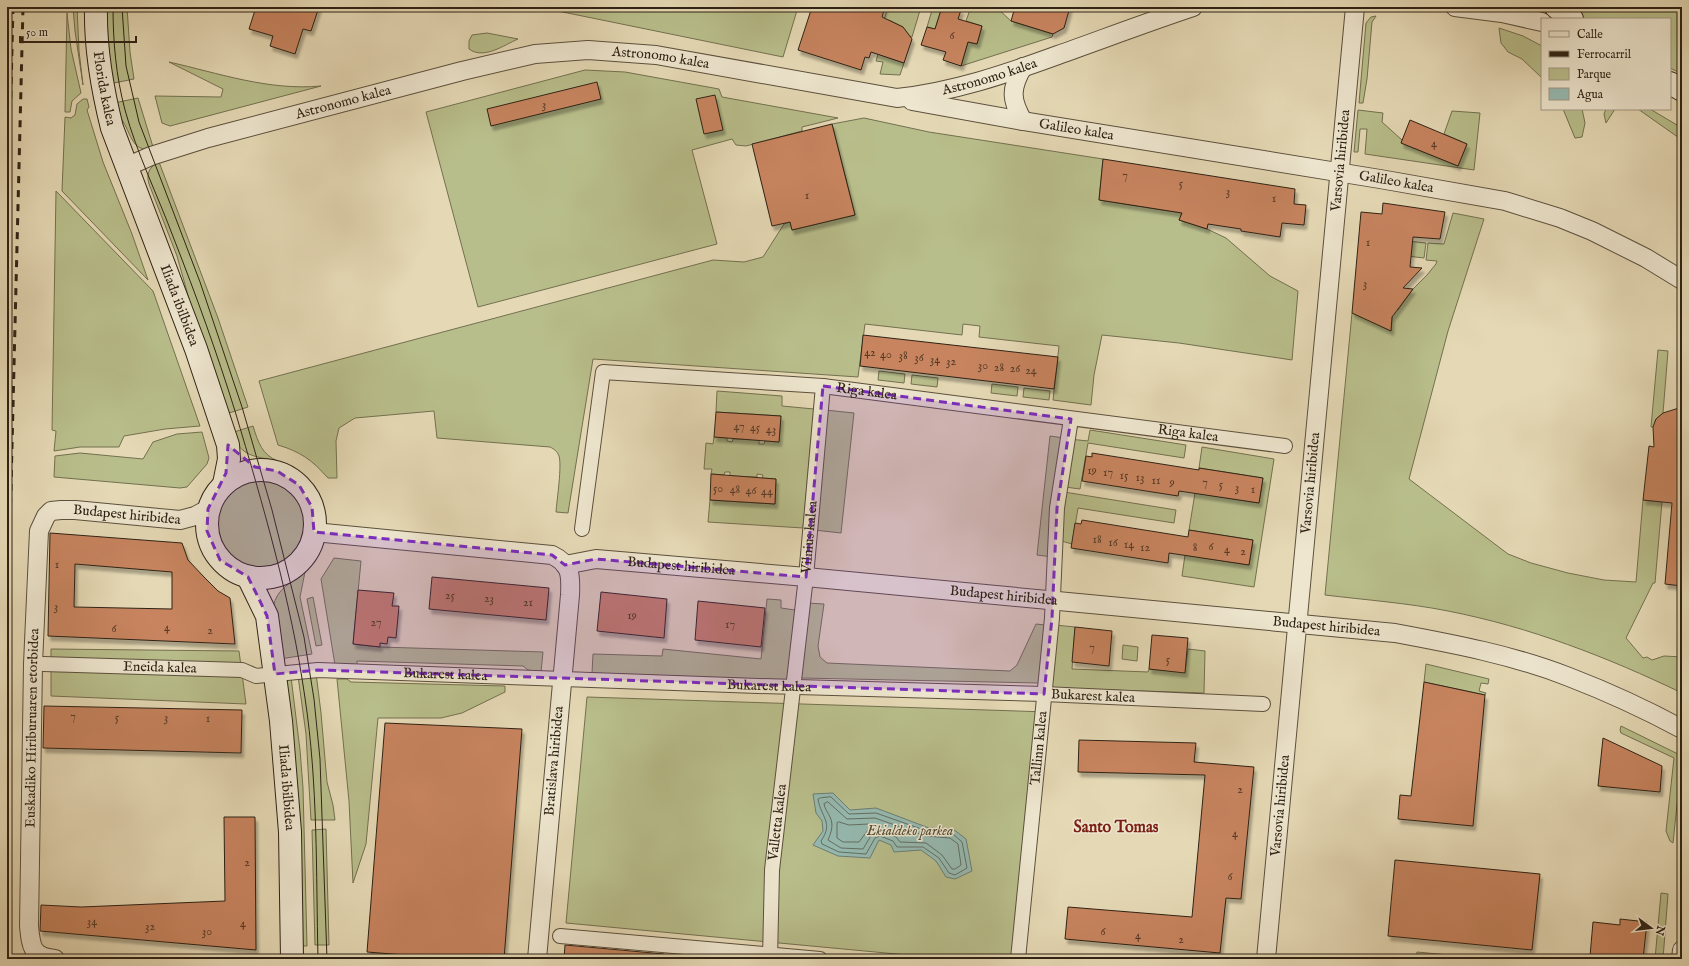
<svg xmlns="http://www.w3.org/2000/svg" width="1689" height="966" font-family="'IM FELL English',serif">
  <defs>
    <filter id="shadow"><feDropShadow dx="2.5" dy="4.5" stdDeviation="1" flood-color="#0004"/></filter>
  </defs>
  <rect width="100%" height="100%" fill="#e5d9b5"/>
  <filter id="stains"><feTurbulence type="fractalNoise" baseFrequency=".005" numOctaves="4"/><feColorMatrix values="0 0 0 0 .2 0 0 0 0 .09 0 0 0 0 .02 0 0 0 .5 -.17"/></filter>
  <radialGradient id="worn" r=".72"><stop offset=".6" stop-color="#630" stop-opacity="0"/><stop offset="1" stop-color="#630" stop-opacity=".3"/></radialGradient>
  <g fill="#b8be8b" stroke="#737050">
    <path d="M73 7H77L79 51 83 85 75 31Z"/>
    <path d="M104 7H127L130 52 134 79 109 84Z"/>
    <path d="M549 7H798L783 57 548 9Z"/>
    <path d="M888 7H921L912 37 905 34V30L903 27 889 20 883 23Z"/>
    <path d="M933 7H942L935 29 927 27Z"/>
    <path d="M971 7 997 8 1011 21 1053 34 1052 37 961 66 968 42 977 44 982 26 966 21Z"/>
    <path d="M1568 7H1682V74L1670 68V19H1585Z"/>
    <path d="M67 13 71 49 81 93 72 101 70 112H65Z"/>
    <path d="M1376 16 1372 22 1367 79 1363 103H1359L1366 23 1371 17Z"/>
    <path d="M1499 28 1523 36 1542 46V78L1522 59 1508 52 1501 43Z"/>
    <path d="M487 33 518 39C504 45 484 60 469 49V41L472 35Z"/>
    <path d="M878 54 904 63 900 75 880 74 883 62 876 61Z"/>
    <path d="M169 62C218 73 269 91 321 86L170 126 162 123 155 96 221 97 223 89Z"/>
    <path d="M585 70 625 72 719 89 722 97 838 118 802 127V131L746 146 736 145 732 139 692 150 717 244 478 307 426 112Z"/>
    <path d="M138 98 153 147C135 155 131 136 125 125 121 118 116 111 114 103Z"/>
    <path d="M83 99H87L89 107 87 110 103 162 132 234 148 280 62 191 65 117 71 118 75 115 77 104Z"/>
    <path d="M1563 109H1582L1585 123 1582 137 1575 138Z"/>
    <path d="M1606 109H1615L1606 123 1604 114Z"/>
    <path d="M1638 109H1650L1682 128V140Z"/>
    <path d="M1358 110 1383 113 1382 122 1402 140 1401 143 1458 166 1467 144 1444 134 1452 111 1480 113 1474 170 1365 154 1367 129H1360L1358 152H1354Z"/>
    <path d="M864 118 929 132 1103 159 1099 200 1182 213 1179 220 1207 229 1226 238 1270 276 1298 291 1292 360 1179 343 1102 335 1094 375 1091 405 1053 400 1059 346 979 337 980 326 963 324 962 335 865 324 858 377 593 359 568 513 556 512C557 499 562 466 559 456 557 451 554 449 550 447L437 438 434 411 355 418 339 428 336 441 337 478H328C312 460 301 452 278 445L259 381 713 260 744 262 763 257 784 224 790 222 792 230 855 215 832 124Z"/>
    <path d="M159 162 218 318 248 407 226 414 198 331 177 256 149 184C146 174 149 167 159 162Z"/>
    <path d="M56 191 153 291 200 426 165 429 124 436 119 447H80L54 451 56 431 52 430Z"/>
    <path d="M1453 213 1484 219 1448 331 1409 479 1508 554 1531 563 1568 573 1604 580 1636 582 1643 500 1662 502 1655 583H1653L1626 638 1643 658 1647 657 1652 660 1664 656 1682 657V693C1607 657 1530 627 1448 611 1408 603 1366 600 1325 595L1352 313 1391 331 1393 309 1398 310 1413 289 1427 275 1436 264 1437 261 1426 260 1428 243 1444 244Z"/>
    <path d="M1408 241 1426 243 1424 258 1407 256Z"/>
    <path d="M1658 350 1668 351 1663 413 1656 419 1653 427H1651Z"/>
    <path d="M879 371 905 374 904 383 878 380Z"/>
    <path d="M912 375 938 378 937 387 911 384Z"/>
    <path d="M992 384 1018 387 1017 396 991 393Z"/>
    <path d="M1024 388 1050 391 1049 400 1023 397Z"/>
    <path d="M717 391 782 396V406L814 409 803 528 708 522 710 500 775 504 776 479 762 478 763 475 757 474V477L730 476V472H725L724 475 711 474 712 469H704L706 443 713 444 714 437 727 438V441L732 442 733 439 759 440V444H764L765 441 779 442 781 416 716 412Z"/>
    <path d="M825 410 854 413 841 533 814 530Z"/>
    <path d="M253 426C258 442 262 455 278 461 255 456 242 458 231 433Z"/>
    <path d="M1090 430 1186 445 1184 458 1088 443 1080 489 1065 487 1069 439 1088 441Z"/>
    <path d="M202 432 209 458 207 464 187 487 180 488 54 477 55 456 80 453 143 459 153 442 177 434Z"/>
    <path d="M1050 436 1064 438 1053 557 1037 555Z"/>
    <path d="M1202 447 1274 459 1254 587 1182 576 1185 555 1249 565 1253 540 1189 530 1195 493 1259 503 1263 478 1199 468Z"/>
    <circle cx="261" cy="524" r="44"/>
    <path d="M1064 492 1176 510 1174 523 1078 508 1072 544 1058 540Z"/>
    <path d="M334 558 361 561 353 644 380 647 543 652 541 672 528 670 523 666 357 661V665H335L321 579Z"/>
    <path d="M305 572 300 597 312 654 280 659 273 607C277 588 291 583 305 572Z"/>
    <path d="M313 597 322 645 316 646 307 599Z"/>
    <path d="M767 599 781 600V608L795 610 788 680 592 673 593 654 662 656 663 649 761 659Z"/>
    <path d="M807 603 824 604 818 646 820 657 827 663 1010 671 1017 665 1036 624 1045 625 1039 683 801 678Z"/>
    <path d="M1055 625 1075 627 1072 669 1148 672 1149 669 1185 672 1188 649 1205 651 1204 693 1050 688Z"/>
    <path d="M1123 645 1138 647 1137 661 1122 659Z"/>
    <path d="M51 649 239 651 246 704 51 696Z"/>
    <path d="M1426 664 1489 679 1488 684 1481 683 1479 691 1486 693 1485 695 1424 682Z"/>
    <path d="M316 673 321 713 327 782 333 805 335 820H311L306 734 298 676Z"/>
    <path d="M291 677 300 750 303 788 307 946H300L283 678Z"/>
    <path d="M337 679H347L351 682 505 686V692L462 713 441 718H378L366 844 353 883 349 801Z"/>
    <path d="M587 697 1048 712 1025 959H950L566 923Z"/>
    <path d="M1621 726 1682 756 1673 843 1670 841 1666 831 1674 758 1621 733 1620 730Z"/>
    <path d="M326 829 329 945H315L312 830Z"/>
    <path d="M1661 893 1668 894 1663 959H1655Z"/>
    <path d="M1417 952 1491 959H1416Z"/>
  </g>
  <path fill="#96bab1" stroke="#6c7d73" d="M833 793 850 810 876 808 929 828 953 829 966 839 972 871 955 879 946 877 936 861 921 850 894 852 891 845 879 840 870 858 838 856 813 845 823 831 822 821 816 813 813 794Z"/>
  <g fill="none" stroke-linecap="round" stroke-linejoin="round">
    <g stroke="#626e63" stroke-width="1">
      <path d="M831 797 849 814 876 813 927 831 952 833 962 842 967 868 955 875 949 873 939 858 923 847H897L893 841 880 836 875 838 866 854 839 852 822 844 821 841C834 822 821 818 818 799L820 798Z"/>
      <path d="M828 802 847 819 875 818 926 836 950 838 958 844 961 865 955 869H952L942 855 926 843 900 842 896 837 881 831 872 834 863 849 841 848 828 840C831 833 834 825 830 817 828 812 825 810 824 804Z"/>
      <path d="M839 822 849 825 869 824 871 826 859 842H843L837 838V823Z"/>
    </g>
  </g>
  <g fill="#c7845e" stroke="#2e2215" fill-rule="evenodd" filter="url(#shadow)">
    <path d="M256 7H319L311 31 303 29 295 54 270 46 273 36 249 29Z"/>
    <path d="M812 7H885L882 17 903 27 912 39 904 63 871 52 869 58 865 57 861 70 798 50Z"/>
    <path d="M942 7H949L961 10 958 19 982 26 977 44 968 42 961 66 943 60 946 52 921 45 927 27 935 29Z"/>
    <path d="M1015 7H1070L1064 28 1053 34 1011 21Z"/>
    <path d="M597 82 601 99 491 126 487 109Z"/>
    <path d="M715 95 723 130 704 134 696 99Z"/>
    <path d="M1410 120 1467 144 1458 166 1401 143Z"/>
    <path d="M832 124 855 215 792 230 790 222 772 226 752 144Z"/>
    <path d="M1103 159 1295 189 1294 204 1306 205 1304 225 1282 223 1280 237 1241 231V229L1208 224 1207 229 1179 220 1182 213 1099 200Z"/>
    <path d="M1383 203 1445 212 1440 239 1413 237 1410 267 1422 268 1403 288 1413 289 1392 317 1391 331 1352 313 1361 212 1382 214Z"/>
    <path d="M863 335 1058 357 1054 389 860 366Z"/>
    <path d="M1682 407V586L1665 584 1672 503 1643 500 1649 446 1654 447 1653 427 1656 419 1663 413Z"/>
    <path d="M716 412 781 416 779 442 714 437Z"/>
    <path d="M1092 453 1199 470V468L1263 478 1259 503 1179 491 1178 496 1082 481 1086 456 1092 457Z"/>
    <path d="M711 474 776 479 775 504 710 500Z"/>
    <path d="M1082 520 1188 537 1189 530 1253 540 1249 565 1169 553 1168 563 1071 548 1075 523 1081 524Z"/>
    <path d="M50 533 182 543 188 560 204 577 218 591 230 598 235 644 48 636ZM75 564 172 572V609L74 607Z"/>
    <path d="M432 577 549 588 546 620 429 609Z"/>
    <path d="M358 590 394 593 392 606H399L396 638 388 637 387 644 380 643V647L353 644Z"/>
    <path d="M601 592 667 599 664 638 597 631Z"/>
    <path d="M698 601 765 608 761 647 695 640Z"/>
    <path d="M1075 627 1112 631 1109 666 1072 662Z"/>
    <path d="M1152 635 1188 638 1185 673 1149 669Z"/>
    <path d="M1424 682 1485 695 1473 826 1398 819 1400 795 1411 796Z"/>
    <path d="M44 706 242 710 241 753 43 748Z"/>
    <path d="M385 723 522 729 504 959H455L367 952Z"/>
    <path d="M1603 738 1662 766 1660 792 1598 786Z"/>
    <path d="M1079 740 1196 743 1194 762 1254 767 1241 899 1226 898 1220 953 1065 939 1068 907 1192 917 1205 775 1078 772Z"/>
    <path d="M224 817H255L256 950 40 931 41 905 81 907 225 901Z"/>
    <path d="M1395 860 1540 874 1532 950 1388 936Z"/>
    <path d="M1620 919 1647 922 1643 959H1623L1590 956 1593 922 1620 925Z"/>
    <path d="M565 945 664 954 663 959H564Z"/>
  </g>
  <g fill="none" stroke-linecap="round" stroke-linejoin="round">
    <defs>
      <g id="pedestrian">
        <path id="s1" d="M582 529 603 372 823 386 1285 446"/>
        <path id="s2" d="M43 664 242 670 256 676 318 670 758 686 1044 694 1263 704"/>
        <path d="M560 936 820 959"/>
        <path id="s3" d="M770 959 772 870 806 577 823 386"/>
        <path id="s4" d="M1018 959 1052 618 1057 508 1071 419"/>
      </g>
      <g id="minor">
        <path d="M1455 7 1502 13 1542 22"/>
        <path d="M1023 67C1010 89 1011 100 1023 121"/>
        <path id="s5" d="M912 101 1023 121 1380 179 1505 201 1560 218 1592 231 1646 258 1682 280"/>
        <path id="s6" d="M126 167 151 156 208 138 462 71 535 54 588 50 656 55 897 98C953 92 1006 74 1058 55 1103 39 1148 22 1193 7"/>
        <path d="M314 532 552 555C571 564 571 575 570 595L537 959"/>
        <path id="s7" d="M565 565 596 559 806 577 1395 633C1454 644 1513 655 1569 677 1608 692 1645 709 1682 729"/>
        <path id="s8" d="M55 959C32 957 31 947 29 926L33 664 39 531 46 516 51 511 61 510H75L180 520 195 516 208 509"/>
        <path id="s9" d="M1266 959 1355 7"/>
        <path d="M1681 959 1682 950"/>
      </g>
      <g id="secondary">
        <path id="s10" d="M96 7C95 48 102 88 112 128L196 349 228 445 229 459 224 484"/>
        <path d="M1556 7 1572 19"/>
        <path d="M1670 83 1682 90"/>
        <circle cx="261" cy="524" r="54"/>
        <path id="s11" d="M248 577 267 616 281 721 290 832 292 959"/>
      </g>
    </defs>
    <use href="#pedestrian" stroke="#5c503d" stroke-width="16"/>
    <use href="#minor" stroke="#5c503d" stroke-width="20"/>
    <use href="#secondary" stroke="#2e2215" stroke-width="24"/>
    <use href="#pedestrian" stroke="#eee6cf" stroke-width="14"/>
    <use href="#minor" stroke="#eee6cf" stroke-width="18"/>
    <use href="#secondary" stroke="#eee6cf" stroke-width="22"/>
    <g stroke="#2e2215" stroke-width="1">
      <path d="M113 7C113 42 116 76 125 110 137 154 158 196 174 239 196 295 217 353 235 411 263 505 291 600 305 698 318 784 316 872 318 959"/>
      <path d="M122 7 126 66 139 122 200 282 242 407 272 510 304 637 314 699 320 759 327 959"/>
    </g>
    <g stroke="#2e2215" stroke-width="3" stroke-dasharray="7 7" stroke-linecap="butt">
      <path d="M7 252 13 7"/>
      <path d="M7 645 23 7"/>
    </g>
  </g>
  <path fill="#7b2cbf" fill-opacity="0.2" stroke="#7b2cbf" stroke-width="3" stroke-dasharray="8 5" stroke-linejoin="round" d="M823 386 1071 419 1057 508 1052 618 1044 694 318 670 275 674 267 616 259 599 248 577 220 560 207 531 208 509 226 473 228 445 255 467 277 471 299 485 312 507 314 532 552 555 565 565 596 559 806 577Z"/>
  <g text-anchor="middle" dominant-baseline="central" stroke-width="3" stroke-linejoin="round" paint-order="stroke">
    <g font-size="12" fill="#543a27">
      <text x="952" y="35">6</text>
      <text x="544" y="104">3</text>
      <text x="1434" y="143">4</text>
      <text x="1125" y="175">7</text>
      <text x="1181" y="183">5</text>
      <text x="1228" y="191">3</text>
      <text x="807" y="195">1</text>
      <text x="1274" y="198">1</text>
      <text x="1368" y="242">1</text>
      <text x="1365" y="283">3</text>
      <text x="870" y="352">42</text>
      <text x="886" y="354">40</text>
      <text x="903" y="355">38</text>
      <text x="919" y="357">36</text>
      <text x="935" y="359">34</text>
      <text x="951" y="361">32</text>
      <text x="983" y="365">30</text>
      <text x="999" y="367">28</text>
      <text x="1015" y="368">26</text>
      <text x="1031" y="370">24</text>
      <text x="739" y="426">47</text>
      <text x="755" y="427">45</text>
      <text x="771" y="429">43</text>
      <text x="1092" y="470">19</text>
      <text x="1108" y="472">17</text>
      <text x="1124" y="475">15</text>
      <text x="1140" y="477">13</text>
      <text x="1156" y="480">11</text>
      <text x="1172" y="482">9</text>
      <text x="1205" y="482">7</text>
      <text x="1221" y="484">5</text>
      <text x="1237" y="487">3</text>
      <text x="718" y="488">50</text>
      <text x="735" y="489">48</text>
      <text x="1253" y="489">1</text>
      <text x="751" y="490">46</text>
      <text x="767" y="491">44</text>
      <text x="1097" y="539">18</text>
      <text x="1113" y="542">16</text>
      <text x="1129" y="544">14</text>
      <text x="1211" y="546">6</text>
      <text x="1145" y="547">12</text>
      <text x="1195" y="547">8</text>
      <text x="1227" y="549">4</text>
      <text x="1243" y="551">2</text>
      <text x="57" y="564">1</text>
      <text x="450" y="595">25</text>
      <text x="489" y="598">23</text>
      <text x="528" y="602">21</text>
      <text x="56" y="606">3</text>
      <text x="632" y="615">19</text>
      <text x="376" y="622">27</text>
      <text x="730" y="624">17</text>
      <text x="167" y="627">4</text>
      <text x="114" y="628">6</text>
      <text x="210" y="630">2</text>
      <text x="1092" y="647">7</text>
      <text x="1168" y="659">5</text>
      <text x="73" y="716">7</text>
      <text x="117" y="717">5</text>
      <text x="166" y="717">3</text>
      <text x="208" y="718">1</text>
      <text x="1240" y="789">2</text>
      <text x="1235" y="833">4</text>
      <text x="247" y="862">2</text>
      <text x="1230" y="876">6</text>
      <text x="92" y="921">34</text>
      <text x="243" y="923">4</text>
      <text x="150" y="926">32</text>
      <text x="207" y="931">30</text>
      <text x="1103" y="931">6</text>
      <text x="1138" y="935">4</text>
      <text x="1181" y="939">2</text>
    </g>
    <g font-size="14" fill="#2e2215" stroke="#eee6cf">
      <text stroke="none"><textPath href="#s6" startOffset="551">Astronomo kalea</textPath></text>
      <text stroke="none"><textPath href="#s6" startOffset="886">Astronomo kalea</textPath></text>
      <text stroke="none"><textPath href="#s10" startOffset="82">Florida kalea</textPath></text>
      <text stroke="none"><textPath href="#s6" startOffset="227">Astronomo kalea</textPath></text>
      <text stroke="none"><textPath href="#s5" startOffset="167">Galileo kalea</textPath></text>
      <text stroke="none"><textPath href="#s9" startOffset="802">Varsovia hiribidea</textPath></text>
      <text stroke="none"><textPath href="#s5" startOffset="491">Galileo kalea</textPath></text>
      <text stroke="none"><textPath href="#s10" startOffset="312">Iliada ibilbidea</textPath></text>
      <text stroke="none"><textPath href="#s1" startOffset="423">Riga kalea</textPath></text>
      <text stroke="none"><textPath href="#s1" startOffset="747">Riga kalea</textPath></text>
      <text stroke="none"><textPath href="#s9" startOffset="478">Varsovia hiribidea</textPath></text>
      <text stroke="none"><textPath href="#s8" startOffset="543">Budapest hiribidea</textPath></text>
      <text stroke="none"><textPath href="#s3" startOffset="424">Vilnius kalea</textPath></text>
      <text stroke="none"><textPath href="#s7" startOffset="117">Budapest hiribidea</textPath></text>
      <text stroke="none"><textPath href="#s7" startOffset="441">Budapest hiribidea</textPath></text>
      <text stroke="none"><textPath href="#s7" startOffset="765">Budapest hiribidea</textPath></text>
      <text stroke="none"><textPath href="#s2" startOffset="117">Eneida kalea</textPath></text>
      <text stroke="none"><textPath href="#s2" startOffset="404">Bukarest kalea</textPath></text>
      <text stroke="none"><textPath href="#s2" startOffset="728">Bukarest kalea</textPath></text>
      <text stroke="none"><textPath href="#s2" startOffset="1052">Bukarest kalea</textPath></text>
      <text stroke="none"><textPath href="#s8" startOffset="246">Euskadiko Hiriburuaren etorbidea</textPath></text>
      <text stroke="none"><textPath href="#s4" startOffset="212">Tallinn kalea</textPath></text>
      <text transform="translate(554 761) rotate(-85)">Bratislava hiribidea</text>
      <text stroke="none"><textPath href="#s11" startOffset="216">Iliada ibilbidea</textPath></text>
      <text stroke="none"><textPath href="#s9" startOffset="154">Varsovia hiribidea</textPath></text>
      <text stroke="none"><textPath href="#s3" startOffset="137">Valletta kalea</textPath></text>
    </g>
    <g font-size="14" font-style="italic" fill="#504932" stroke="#eee6cf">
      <text x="910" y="831">Ekialdeko parkea</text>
    </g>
    <g font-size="16" font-weight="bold" fill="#7a1f14" stroke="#eee6cf">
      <text x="1116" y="828">Santo Tomas</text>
    </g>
  </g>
  <rect width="1689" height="966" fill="none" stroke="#e5d9b5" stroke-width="24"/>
  <rect x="8" y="8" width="1673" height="950" fill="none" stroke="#2e2215" stroke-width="2"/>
  <rect x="12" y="12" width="1665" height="942" fill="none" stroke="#2e2215"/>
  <rect x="1541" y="18" width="130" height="92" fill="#eee6cf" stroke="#a19885"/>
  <rect x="1549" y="31" width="20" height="6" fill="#eee6cf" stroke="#a19885"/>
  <text x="1577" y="38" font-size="12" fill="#2e2215">Calle</text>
  <rect x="1549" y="51" width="20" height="6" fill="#2e2215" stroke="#a19885"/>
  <text x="1577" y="58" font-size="12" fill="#2e2215">Ferrocarril</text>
  <rect x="1549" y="68" width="20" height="12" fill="#b8be8b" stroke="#a19885"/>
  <text x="1577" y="78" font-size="12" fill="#2e2215">Parque</text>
  <rect x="1549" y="88" width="20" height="12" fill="#96bab1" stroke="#a19885"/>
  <text x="1577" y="98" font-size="12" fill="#2e2215">Agua</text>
  <g transform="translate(1651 928) rotate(105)" stroke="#eee6cf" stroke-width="3" paint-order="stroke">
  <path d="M0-3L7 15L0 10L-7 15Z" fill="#2e2215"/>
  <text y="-6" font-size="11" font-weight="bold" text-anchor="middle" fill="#2e2215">N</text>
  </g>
  <path d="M20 36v6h116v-6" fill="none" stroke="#2e2215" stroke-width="2"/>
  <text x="26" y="36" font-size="12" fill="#2e2215" stroke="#eee6cf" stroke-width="3" paint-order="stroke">50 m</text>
  <rect width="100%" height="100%" filter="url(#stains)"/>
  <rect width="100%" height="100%" fill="url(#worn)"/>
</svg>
